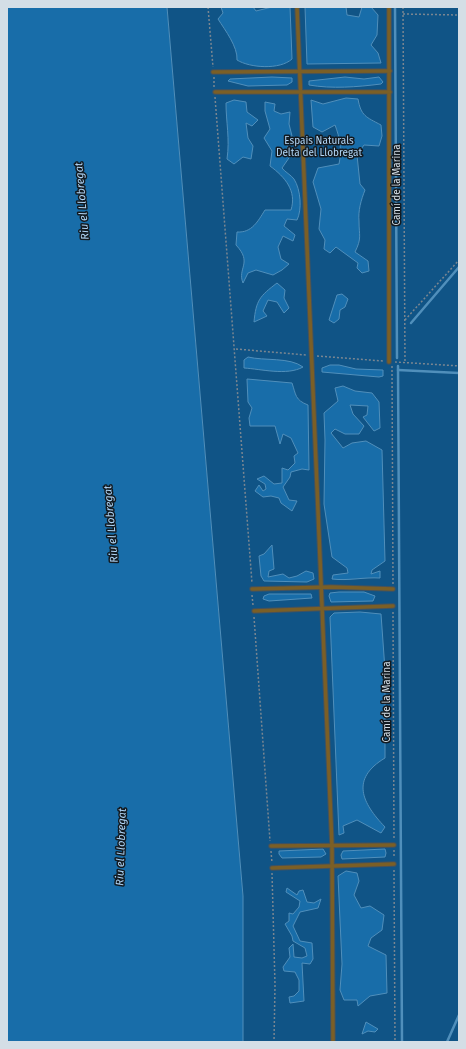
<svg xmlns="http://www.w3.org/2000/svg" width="466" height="1049" font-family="'Fira Sans',sans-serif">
  <rect width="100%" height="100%" fill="#243340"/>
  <path fill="#105486" d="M167 7H459V1042H243V896Z"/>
  <g fill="#186da9" stroke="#508fbb">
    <path d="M7 7H167L243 896V1042H7Z"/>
    <path d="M221 7H253L256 11 272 7H290L292 59C280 70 250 68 237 60 238 47 225 30 218 19L223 13Z"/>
    <path d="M305 7H346L347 15 359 17 362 7H371L378 15 377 35 371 45 378 53 381 63 307 64Z"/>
    <path d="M272 77 292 78V82L287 85 248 86 228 81 230 79Z"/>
    <path d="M345 77 364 79 379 77 383 82 381 84C357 87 332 89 309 85V81Z"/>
    <path d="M346 98 358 99C361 116 366 117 381 125L382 136 379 146 364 145 357 155 360 184 365 190C361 200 358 211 359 221 359 236 362 238 355 252L368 261 369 271 362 273 357 268 358 263 336 247 330 253 324 249 325 240 319 229 321 209 313 182 318 168 339 164C342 150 340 138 335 125L322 132 313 127 311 100 323 104Z"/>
    <path d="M234 100 246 102 247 112 258 120 252 126 246 123 248 138 253 146 251 159 243 157 234 164 227 159C230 139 226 122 226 103Z"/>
    <path d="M265 102 275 104 274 111 281 114 290 112 289 124 292 136 287 145 291 155 282 168C285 172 291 175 294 179 301 190 302 210 297 220L287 219 284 226 295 235 293 241 283 236 278 247 281 259 289 264 282 270 273 275 256 270 248 273 243 283C237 268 253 263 236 245L237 232C252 233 258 221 265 210H291C297 191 285 177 270 166L272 151 264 138 270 129 265 111Z"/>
    <path d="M277 283 285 290 284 298 289 308 284 313 277 302 268 300 263 311 267 316 254 322C256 300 260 296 277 283Z"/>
    <path d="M342 294 348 299 345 307 340 310 339 319 334 323 329 320 337 295Z"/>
    <path d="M248 357C264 361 290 357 303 367 287 376 261 369 244 368V360Z"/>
    <path d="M330 365H339L356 369 383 370V376L379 377 322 372V368Z"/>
    <path d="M247 379 292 383C296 395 295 400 308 405L309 470 302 469 291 472 290 477 283 487 289 500 297 501 292 511 281 503 279 498 271 496 263 497 255 491 259 485 263 491 266 489 265 484 257 479 264 476 274 484 282 483V468L288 470 295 463 294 456 298 453 291 438 283 434 280 444 275 426H250L249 418 252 408 248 402Z"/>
    <path d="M343 386 355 391 372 393 379 402 380 428 374 431 363 417 367 415 368 406 350 405 353 414 364 426 359 434H345L335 429 331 433 343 448 352 443 366 441 382 450 385 561 372 570 371 574 380 571V578C364 577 348 581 332 579L333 575 348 573 347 568 332 557 324 504 325 440 324 413 338 401 335 388Z"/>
    <path d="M272 545 274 569 269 571 268 577 283 574 289 578 297 576 306 571 313 573 314 579 307 582 264 581 261 576 259 556 264 554Z"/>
    <path d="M339 592H364L375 596 373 601 331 602 329 596 330 593Z"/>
    <path d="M269 594H311L312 598 269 601 263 599 264 596Z"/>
    <path d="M360 612 381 614 385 670V758C350 779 362 803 385 827L381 833 357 820 343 826 344 833 339 835 330 617 334 613Z"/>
    <path d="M323 849 326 854 321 857 282 858 279 854V851Z"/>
    <path d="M385 849 386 853 385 857 342 859 341 855 343 851Z"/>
    <path d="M346 871 357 873 359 881 354 895 361 908 370 906 384 915 382 930 371 938 368 946 386 955 387 993 370 996 358 1006 357 1000H344L340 990 342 964 338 876Z"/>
    <path d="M287 888 297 895 299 891 303 890 307 902 314 903 321 899 318 908 300 912 293 926 300 941 312 943 313 959 310 964 302 963 304 1001 290 1003 289 997 294 996 299 991V980L295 972 284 971 283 967 290 957 289 948 293 944 294 957 302 958 307 956 305 948 293 941 292 936 285 924 289 921V913L293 914 299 907 300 901 286 892Z"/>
    <path d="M366 1022 378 1029 375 1032 368 1031 362 1034Z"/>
  </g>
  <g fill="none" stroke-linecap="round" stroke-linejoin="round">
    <g stroke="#508fbb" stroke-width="2.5">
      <path d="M395 7 397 358"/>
      <path d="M411 323 459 267"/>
      <path d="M398 366 402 1042"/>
      <path d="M398 370 459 373"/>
      <path d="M447 1042 459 1015"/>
    </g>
    <defs>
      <g id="lane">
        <path d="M297 7 332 846 333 1042"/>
        <path d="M389 7V362"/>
        <path d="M213 72 390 71"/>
        <path d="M215 92H390"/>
        <path d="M252 589 331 587 393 589"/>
        <path d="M254 611 393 606"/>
        <path d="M271 846 394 845"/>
        <path d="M272 868 394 864"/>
      </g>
    </defs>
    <use href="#lane" stroke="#44525e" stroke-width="5.5"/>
    <g stroke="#7a8691" stroke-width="1.5" stroke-dasharray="2 2" stroke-linecap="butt">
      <path d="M208 7 213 67"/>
      <path d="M403 7 405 363"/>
      <path d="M403 14 459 15"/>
      <path d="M214 77V87"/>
      <path d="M215 97 252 583"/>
      <path d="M405 320 459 260"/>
      <path d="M236 349 306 355"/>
      <path d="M317 356 383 361"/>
      <path d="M395 362 459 366"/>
      <path d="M392 366 393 584"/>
      <path d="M252 595 253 605"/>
      <path d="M393 612 394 840"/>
      <path d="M254 617 270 841"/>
      <path d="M394 850V858"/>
      <path d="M271 851 272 863"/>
      <path d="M394 870 395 1042"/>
      <path d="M272 873 275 985 274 1042"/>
    </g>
    <use href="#lane" stroke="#7b5f26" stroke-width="3.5"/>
  </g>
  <g text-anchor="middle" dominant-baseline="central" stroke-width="3" stroke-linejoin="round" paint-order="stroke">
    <g font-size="10" fill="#b2d7f8" stroke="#131a20">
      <text x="319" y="141">Espais Naturals<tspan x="319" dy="12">Delta del Llobregat</tspan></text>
    </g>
    <g font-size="10" fill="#d4dee6" stroke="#131a20">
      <text transform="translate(397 185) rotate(-90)">Camí de la Marina</text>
      <text transform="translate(387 702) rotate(-90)">Camí de la Marina</text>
    </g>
    <g font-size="11" font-style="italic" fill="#afd4f5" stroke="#131a20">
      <text transform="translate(82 201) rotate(-95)">Riu el Llobregat</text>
      <text transform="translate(111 524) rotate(-95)">Riu el Llobregat</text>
      <text transform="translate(121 847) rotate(-88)">Riu el Llobregat</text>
    </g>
  </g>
  <rect width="466" height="1049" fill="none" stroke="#d4dee6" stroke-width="16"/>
</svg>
